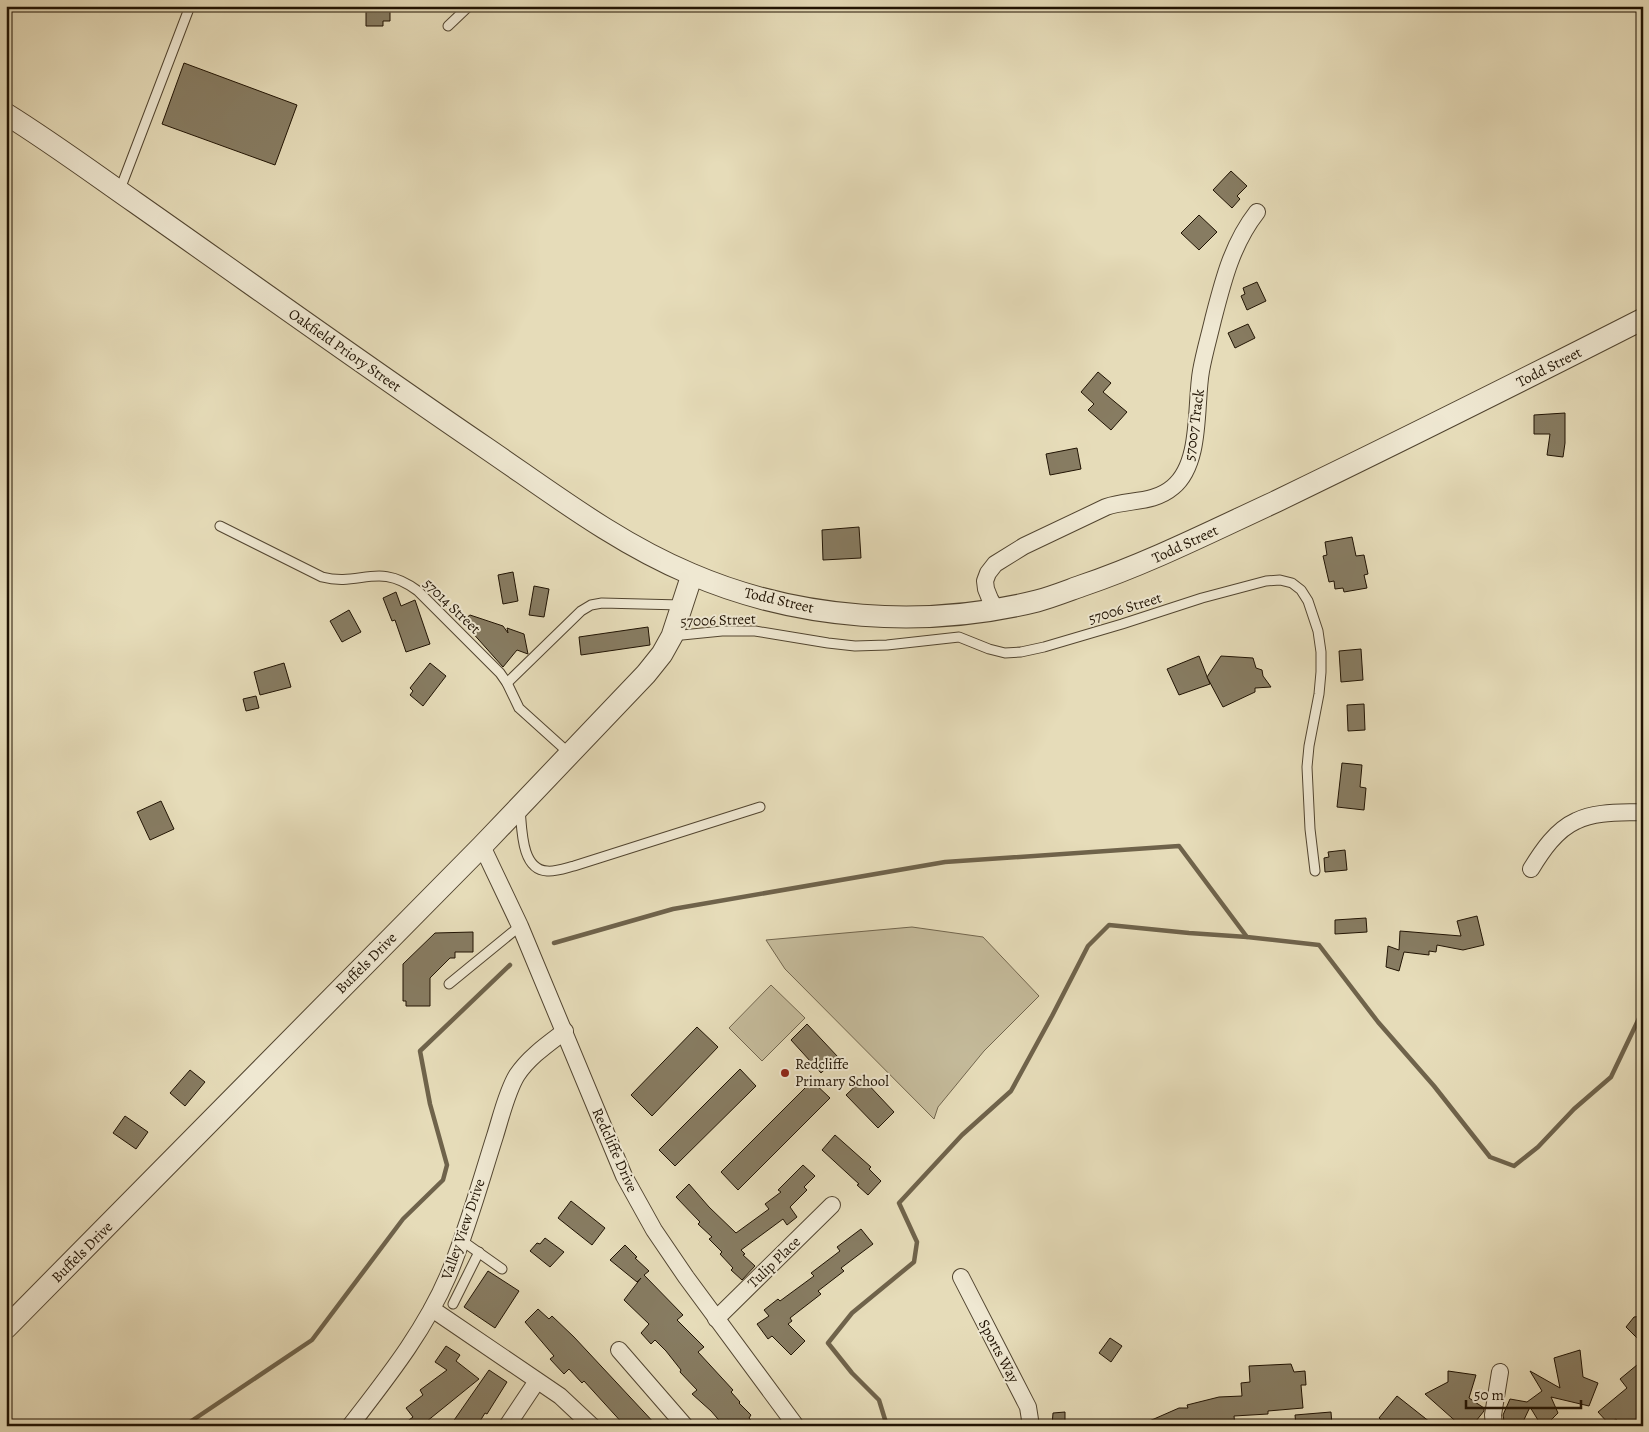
<svg xmlns="http://www.w3.org/2000/svg" width="1649" height="1432" font-family="Alegreya,serif">
  <rect width="100%" height="100%" fill="#e6dcb9"/>
  <filter id="stains"><feTurbulence type="fractalNoise" baseFrequency=".004" numOctaves="4"/><feColorMatrix values="0 0 0 0 .2 0 0 0 0 .09 0 0 0 0 .02 0 0 0 .5 -.17"/></filter>
  <radialGradient id="worn" r=".72"><stop offset=".6" stop-color="#630" stop-opacity="0"/><stop offset="1" stop-color="#630" stop-opacity=".3"/></radialGradient>
  <g fill="#c4ba9a" stroke="#72664e">
    <path d="M912 927 983 937 1039 996 984 1051 938 1107 934 1119 785 969 766 940Z"/>
    <path d="M771 985 805 1018 762 1061 729 1028Z"/>
  </g>
  <g fill="none" stroke-linecap="round" stroke-linejoin="round">
    <g stroke="#6f634b" stroke-width="4.5">
      <path d="M554 943 673 909 945 862 1179 846 1247 937 1319 945 1378 1022 1434 1086 1490 1157 1514 1166 1538 1147 1574 1109 1611 1077 1643 1010"/>
      <path d="M184 1426 312 1340 403 1219 443 1180 447 1165 430 1104 420 1051 510 965"/>
      <path d="M887 1426 879 1400 852 1373 828 1343 852 1313 914 1262 917 1242 899 1203 962 1135 1011 1091 1052 1016 1088 946 1109 925 1189 933 1247 937"/>
    </g>
  </g>
  <g fill="#877c62" stroke="#201303">
    <path d="M366 6H390V21H383V26H366Z"/>
    <path d="M184 63 297 105 275 165 162 124Z"/>
    <path d="M1231 171 1247 186 1237 196 1240 199 1232 208 1213 190Z"/>
    <path d="M1199 215 1217 232 1199 250 1181 233Z"/>
    <path d="M1257 282 1266 301 1247 310 1241 296 1245 294 1243 288Z"/>
    <path d="M1248 324 1255 338 1235 348 1228 333Z"/>
    <path d="M1098 372 1111 383 1103 392 1127 412 1111 430 1088 410 1094 404 1081 392Z"/>
    <path d="M1565 413V443L1563 457 1547 455 1550 434H1534V415Z"/>
    <path d="M1077 448 1081 469 1050 475 1046 454Z"/>
    <path d="M859 527 861 558 823 560 822 530Z"/>
    <path d="M1352 537 1356 556 1364 555 1368 574 1364 575 1367 588 1344 592 1343 588 1335 589 1334 581 1329 582 1323 556 1327 555 1325 542Z"/>
    <path d="M513 572 518 601 503 604 498 575Z"/>
    <path d="M534 586 549 589 544 617 529 615Z"/>
    <path d="M396 592 401 606 415 600 430 644 406 652 395 620 392 621 383 598Z"/>
    <path d="M349 610 361 632 342 642 330 621Z"/>
    <path d="M470 615 503 626 508 633 507 628 524 634 528 654 517 650 503 667 462 621Z"/>
    <path d="M648 627 650 645 581 655 579 637Z"/>
    <path d="M1361 649 1363 680 1341 682 1339 651Z"/>
    <path d="M1199 656 1210 684 1179 695 1167 669Z"/>
    <path d="M1221 656 1253 658 1256 668 1262 670 1263 676 1271 687 1255 688V692L1223 707 1207 677Z"/>
    <path d="M284 663 291 687 260 695 254 672Z"/>
    <path d="M430 663 446 676 423 706 410 695 413 691 410 688Z"/>
    <path d="M256 696 259 708 246 711 243 699Z"/>
    <path d="M1364 704 1365 730 1348 731 1347 705Z"/>
    <path d="M1342 763 1362 765 1360 787 1366 788 1364 810 1337 807Z"/>
    <path d="M161 801 174 829 150 840 137 812Z"/>
    <path d="M1345 850 1347 870 1325 872 1324 858 1329 857 1328 852Z"/>
    <path d="M1477 916 1484 945 1463 950 1437 945 1436 952 1429 951V955L1404 952 1399 971 1386 967 1388 946 1399 950 1400 931 1461 936 1457 921Z"/>
    <path d="M1366 918 1367 932 1335 934V920Z"/>
    <path d="M473 932V952H455V958H450L430 978V1006H406V1001H403V964L435 933Z"/>
    <path d="M807 1024 838 1057 821 1073 791 1040Z"/>
    <path d="M697 1027 718 1047 652 1116 631 1095Z"/>
    <path d="M740 1069 756 1086 675 1166 659 1150Z"/>
    <path d="M190 1070 205 1082 185 1106 170 1093Z"/>
    <path d="M863 1079 894 1112 878 1128 846 1095Z"/>
    <path d="M812 1081 830 1098 738 1190 721 1172Z"/>
    <path d="M125 1116 148 1132 136 1149 113 1133Z"/>
    <path d="M835 1135 871 1167 869 1169 881 1181 868 1195 857 1185 859 1184 822 1150Z"/>
    <path d="M803 1165 815 1176 804 1187 807 1190 790 1207 797 1217 787 1225 783 1219 741 1250 745 1254 743 1255 755 1266 742 1280 731 1270 733 1268 720 1254 722 1252 709 1239 712 1237 698 1224 700 1222 676 1197 689 1184 709 1207 736 1233 769 1209 765 1204 781 1192 778 1190Z"/>
    <path d="M571 1201 605 1228 592 1245 558 1218Z"/>
    <path d="M861 1229 873 1244 841 1268 844 1271 818 1291 821 1294 790 1318 792 1321 788 1324 805 1341 791 1355 772 1336 768 1339 757 1324 769 1316 764 1310 778 1299 780 1301 814 1276 811 1273 840 1251 837 1247Z"/>
    <path d="M545 1238 564 1252 550 1267 530 1251 537 1243 540 1244Z"/>
    <path d="M625 1245 637 1257 635 1258 649 1271 644 1275 683 1315 677 1320 704 1347 698 1352 733 1390 731 1392 740 1402 739 1403 751 1415 749 1418 756 1426H724L711 1411 692 1394 697 1390 680 1372 681 1370 666 1351 655 1340 651 1344 641 1333 649 1324 624 1300 641 1278 637 1282 610 1260Z"/>
    <path d="M488 1271 519 1291 495 1328 464 1307Z"/>
    <path d="M538 1309 549 1319 552 1316 574 1337 657 1426H625L584 1381 582 1383 569 1369 564 1374 550 1359 554 1356 525 1322Z"/>
    <path d="M1643 1316V1344L1626 1327 1634 1317Z"/>
    <path d="M1110 1338 1122 1346 1111 1362 1099 1353Z"/>
    <path d="M446 1346 460 1355 456 1361 479 1379 421 1426H401L413 1417 406 1408 423 1395 420 1390 447 1370 435 1362Z"/>
    <path d="M1580 1350 1583 1377 1598 1383 1589 1406 1551 1397 1558 1413 1550 1421 1541 1425 1530 1407 1521 1426H1515L1504 1421 1503 1415 1510 1399 1527 1402 1542 1391 1530 1371 1560 1388 1554 1358Z"/>
    <path d="M1643 1360V1415L1627 1426H1622L1616 1419 1609 1424 1598 1412 1627 1388 1620 1379Z"/>
    <path d="M1291 1364 1294 1372 1305 1371 1306 1385H1301L1303 1408 1268 1411V1414L1234 1416 1235 1426H1138L1179 1408H1188L1187 1405 1219 1397 1242 1396 1241 1383 1250 1382 1249 1366Z"/>
    <path d="M489 1370 507 1382 487 1414 485 1413 477 1426H450Z"/>
    <path d="M1448 1371 1476 1375 1469 1398 1484 1408V1411L1472 1426H1461L1425 1394 1448 1382Z"/>
    <path d="M1397 1396 1435 1426H1388L1379 1418Z"/>
    <path d="M1065 1412V1426H1052L1053 1413Z"/>
    <path d="M1331 1412 1332 1426H1296L1295 1415Z"/>
  </g>
  <g fill="none" stroke-linecap="round" stroke-linejoin="round">
    <defs>
      <g id="service">
        <path d="M448 26 469 6"/>
        <path d="M119 192 190 6"/>
        <path d="M220 526 322 577C361 587 378 561 418 591L500 673 507 683 519 708 570 754"/>
        <path d="M672 636 722 631H755L828 643 855 646 887 645 959 637 989 649 1005 653 1021 652 1044 647 1122 624 1202 598 1266 581 1280 580 1292 583 1301 590 1308 601 1318 631 1321 652V672L1319 694 1309 746 1307 767 1310 829 1315 871"/>
        <path d="M507 683 581 611 591 605 602 603 681 605"/>
        <path d="M520 809C522 828 521 870 547 871 555 872 566 868 574 866L760 807"/>
        <path d="M449 984 520 926"/>
        <path d="M461 1240 502 1269"/>
        <path d="M453 1304 479 1252"/>
      </g>
      <g id="minor">
        <path d="M996 609 990 599 986 589 985 581 988 573 995 564 1024 546 1106 507C1129 499 1153 504 1173 487 1202 463 1195 405 1201 371 1204 354 1209 337 1213 320 1223 281 1232 244 1257 212"/>
        <path d="M482 846 520 926 624 1176 654 1230 686 1277 796 1426"/>
        <path d="M1531 869C1542 851 1556 830 1576 821 1596 811 1622 813 1643 812"/>
        <path d="M961 1277 1028 1407 1031 1426"/>
        <path d="M432 1309 560 1396 592 1426"/>
        <path d="M716 1319 832 1205"/>
        <path d="M619 1350 685 1426"/>
        <path d="M350 1426C386 1379 424 1332 448 1276 467 1231 480 1183 495 1136 501 1117 507 1091 517 1075 529 1057 548 1044 565 1031"/>
        <path d="M507 1426 537 1381"/>
        <path d="M1494 1426 1493 1415 1500 1372"/>
      </g>
      <g id="tertiary">
        <path d="M6 114C51 142 93 173 136 203 253 285 368 368 486 448 552 493 617 543 691 574 798 620 925 629 1037 601 1052 597 1067 591 1081 586 1149 563 1212 531 1277 501 1399 442 1521 381 1643 319"/>
        <path d="M6 1328 482 846 646 674 662 654 672 636 692 575"/>
      </g>
    </defs>
    <use href="#service" stroke="#524530" stroke-width="11"/>
    <use href="#minor" stroke="#524530" stroke-width="18"/>
    <use href="#tertiary" stroke="#524530" stroke-width="23"/>
    <use href="#service" stroke="#efe8d2" stroke-width="9"/>
    <use href="#minor" stroke="#efe8d2" stroke-width="16"/>
    <use href="#tertiary" stroke="#efe8d2" stroke-width="21"/>
  </g>
  <circle fill="#8f2418" stroke="#efe8d2" stroke-width="2" cx="785" cy="1073" r="5"/>
  <g text-anchor="middle" dominant-baseline="central" stroke-width="4" stroke-linejoin="round" paint-order="stroke">
    <g font-size="15" fill="#201303" stroke="#efe8d2">
      <text transform="translate(345 350) rotate(35)">Oakfield Priory Street</text>
      <text transform="translate(1549 367) rotate(-27)">Todd Street</text>
      <text transform="translate(1194 425) rotate(-82)">57007 Track</text>
      <text transform="translate(1185 544) rotate(-25)">Todd Street</text>
      <text transform="translate(779 600) rotate(13)">Todd Street</text>
      <text transform="translate(452 606) rotate(44)">57014 Street</text>
      <text transform="translate(1125 608) rotate(-17)">57006 Street</text>
      <text transform="translate(718 620) rotate(-2)">57006 Street</text>
      <text transform="translate(366 963) rotate(-45)">Buffels Drive</text>
      <text transform="translate(615 1150) rotate(66)">Redcliffe Drive</text>
      <text transform="translate(463 1229) rotate(-71)">Valley View Drive</text>
      <text transform="translate(82 1252) rotate(-45)">Buffels Drive</text>
      <text transform="translate(774 1262) rotate(-44)">Tulip Place</text>
      <text transform="translate(999 1351) rotate(62)">Sports Way</text>
    </g>
    <g font-size="15" fill="#201303" stroke="#efe8d2" text-anchor="start">
      <text x="795" y="1064">Redcliffe<tspan x="795" dy="17">Primary School</tspan></text>
    </g>
  </g>
  <rect width="1649" height="1432" fill="none" stroke="#e6dcb9" stroke-width="25"/>
  <rect x="8" y="8" width="1634" height="1417" fill="none" stroke="#201303" stroke-width="2.5"/>
  <rect x="12" y="12" width="1624" height="1407" fill="none" stroke="#201303"/>
  <path d="M1466 1400v8h115v-8" fill="none" stroke="#201303" stroke-width="2.5"/>
  <text x="1474" y="1400" font-size="15" fill="#201303" stroke="#efe8d2" stroke-width="4" paint-order="stroke">50 m</text>
  <rect width="100%" height="100%" filter="url(#stains)"/>
  <rect width="100%" height="100%" fill="url(#worn)"/>
</svg>
